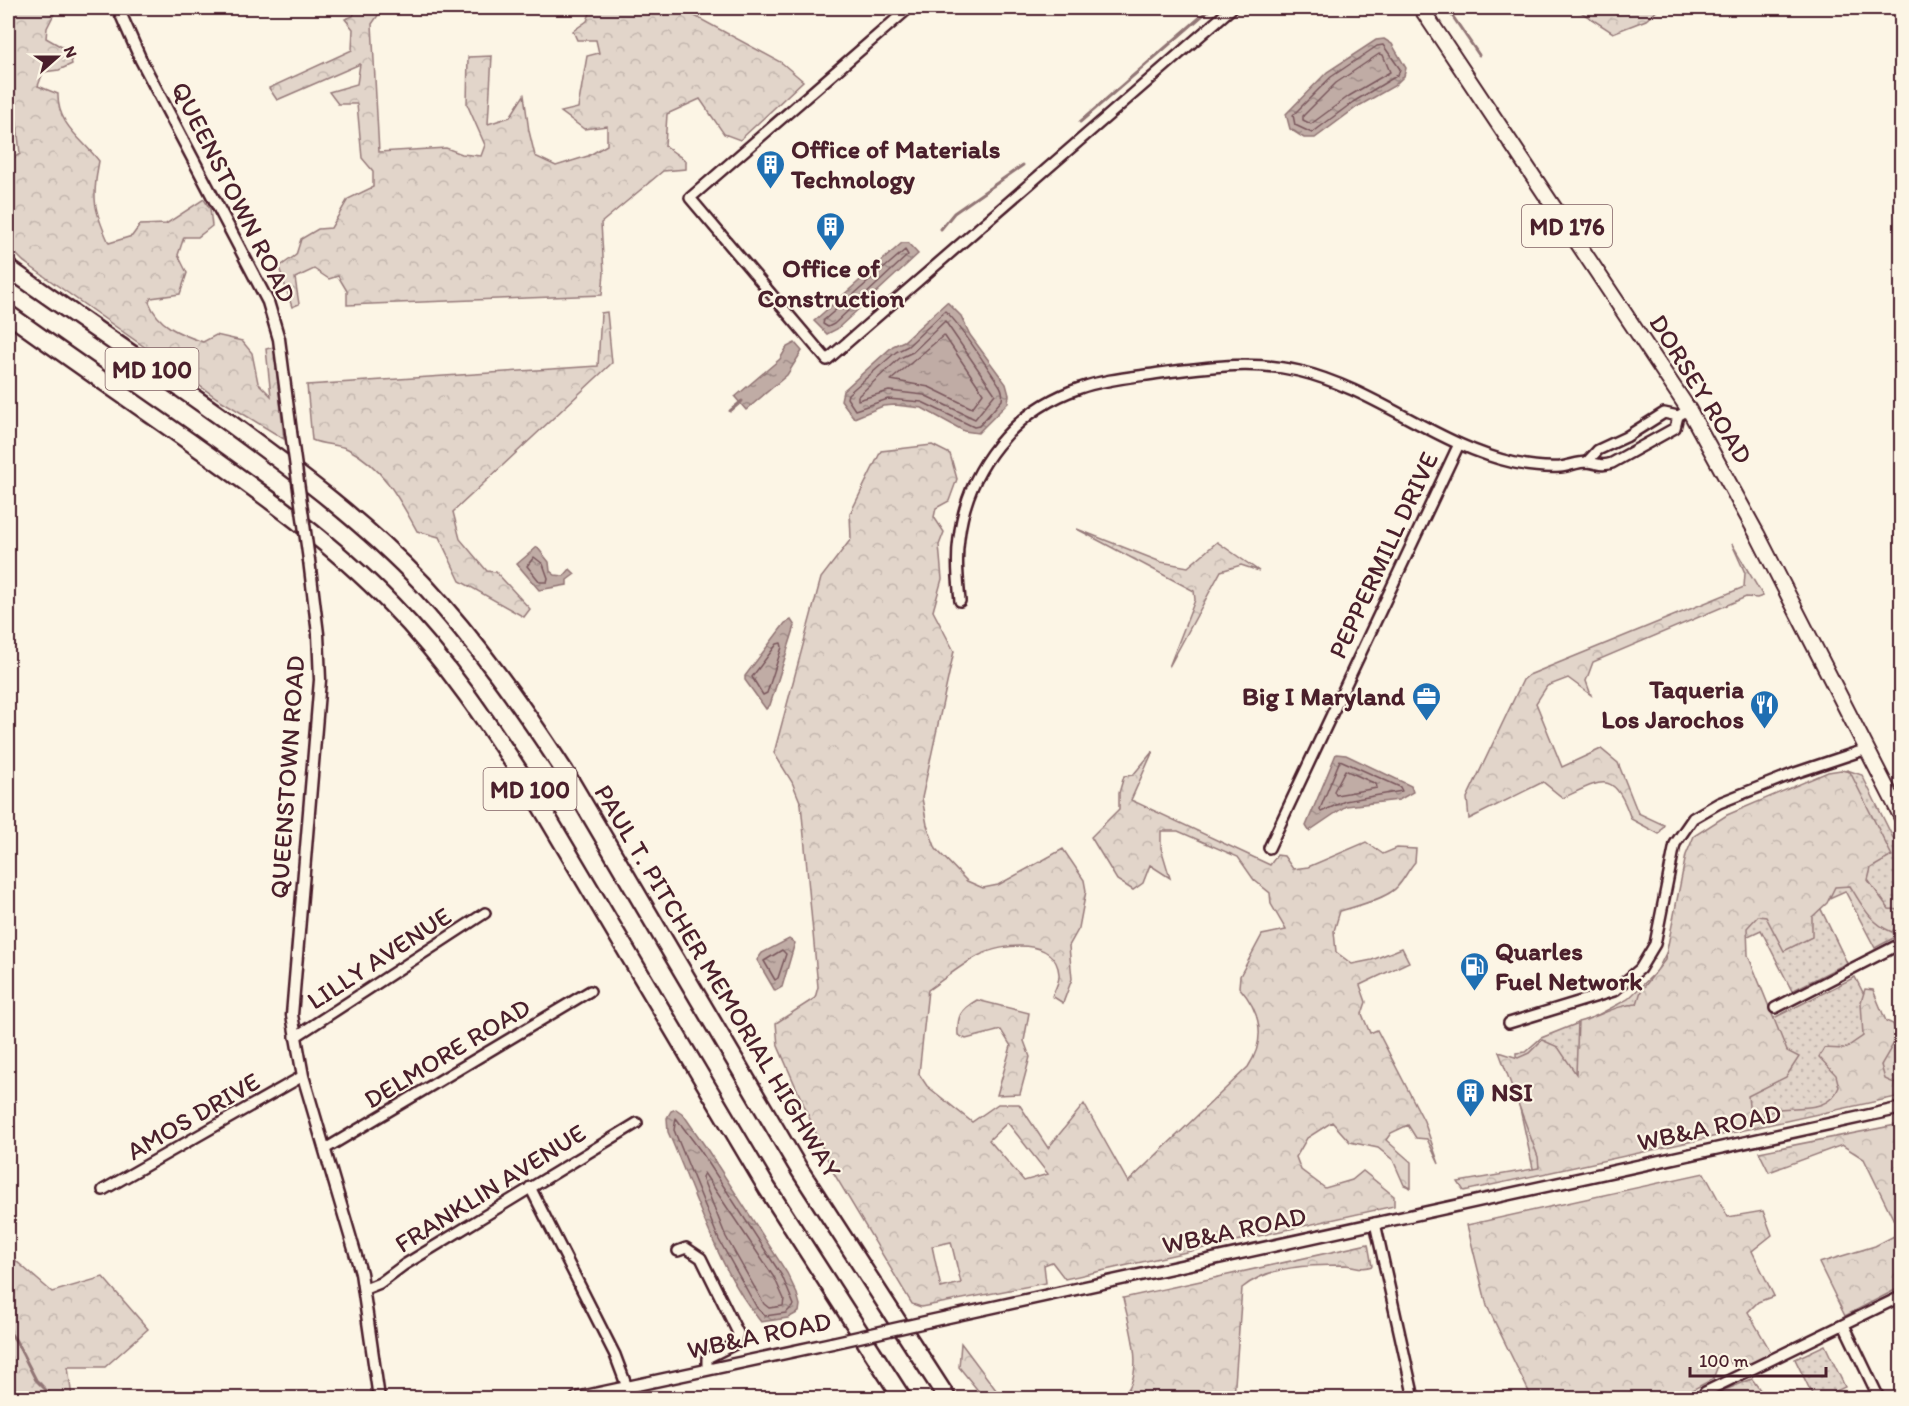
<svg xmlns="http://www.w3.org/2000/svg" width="1909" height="1406" font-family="Itim,sans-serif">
  <defs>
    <pattern id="grass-dots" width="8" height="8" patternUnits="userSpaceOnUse" patternTransform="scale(1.5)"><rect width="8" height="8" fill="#e2d5ca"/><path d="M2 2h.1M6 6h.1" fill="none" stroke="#c3b6ae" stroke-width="1.8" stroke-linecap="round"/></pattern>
    <pattern id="forest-crowns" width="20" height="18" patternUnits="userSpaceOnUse" patternTransform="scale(1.5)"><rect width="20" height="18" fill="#e2d5ca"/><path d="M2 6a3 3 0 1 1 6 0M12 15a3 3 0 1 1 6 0" fill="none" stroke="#c3b6ae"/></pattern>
    <pattern id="water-ripples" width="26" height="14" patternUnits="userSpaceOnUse" patternTransform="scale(1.5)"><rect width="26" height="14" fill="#c0aca5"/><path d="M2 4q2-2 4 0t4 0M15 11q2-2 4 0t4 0" fill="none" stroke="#9e8b87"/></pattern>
  </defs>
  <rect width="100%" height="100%" fill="#fcf5e5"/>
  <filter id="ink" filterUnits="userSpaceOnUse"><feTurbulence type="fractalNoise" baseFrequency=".0167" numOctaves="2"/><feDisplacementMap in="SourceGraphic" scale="12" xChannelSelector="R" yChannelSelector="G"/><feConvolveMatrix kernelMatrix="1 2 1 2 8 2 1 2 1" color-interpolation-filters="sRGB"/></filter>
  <g filter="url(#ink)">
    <g fill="url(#grass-dots)" stroke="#967a7a" stroke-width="1.5">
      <path d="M1847 770 1862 775 1901 854V934L1875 948 1845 891 1818 903 1847 963 1792 991 1761 930 1733 943 1772 1019 1855 977 1889 1043 1901 1037V1094L1534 1173 1517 1095 1516 1053 1525 1052 1541 1038 1596 1016 1628 999 1657 971 1670 945 1720 822Z"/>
      <path d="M1825 1345 1845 1387 1821 1398H1814L1795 1359Z"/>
    </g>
    <g fill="url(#forest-crowns)" stroke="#967a7a" stroke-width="1.5" fill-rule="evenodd">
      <path d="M8 8H57L47 28 46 38 69 51 72 64 59 70 43 72 38 86 58 94C57 124 81 138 99 161 92 198 93 208 109 243L132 236 140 225 166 224 204 199 210 209 212 226 198 237H184L178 255 187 273 180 294 151 298 149 302C158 326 180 334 203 342L216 335 242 341 252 353 258 383 271 396 266 349 274 347 284 439 217 398 24 262 8 246V161L20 154 8 40Z"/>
      <path d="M357 8H383L372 24 379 152 446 148 462 154 481 156 485 145 467 104 468 57 492 56 488 124 510 117 524 95 529 131 535 156 556 166 588 156 607 145V126L584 129 561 112 578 108 587 56 599 53 596 40H577L573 31 587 21 592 8H680L782 63 803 81 740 140 724 134 700 99 667 114 665 146 686 161V169L663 171 601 223 604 273 602 295 347 305V291L338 276 329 279 314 269 295 278 299 304 292 307 279 267 296 255 301 239 318 229 331 228 348 199 373 187V171L362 158 357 104H338L329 92 357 84 360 64 277 100 269 88 352 50 353 29 345 19 353 16Z"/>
      <path d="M1557 8H1660L1646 20 1613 33 1581 12Z"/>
      <path d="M607 312 612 363 453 512 460 539 487 571 496 572 530 609 524 617 460 581 439 537 417 531C399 498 383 467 348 449 338 444 323 445 312 440L307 385 598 366 601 313Z"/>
      <path d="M932 445 950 454 957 479 949 501 936 508 934 517 944 532 939 545 942 579 933 611 954 651 922 798 927 825 936 849 967 881 983 888 998 885 1063 849 1084 880 1086 891 1079 928 1069 946 1072 979 1063 1003 1052 996C1055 990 1060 981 1059 974 1056 937 1002 943 978 956 961 965 944 979 928 990L919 1074 927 1086 972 1122 998 1104H1019L1048 1148 1084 1104 1128 1182 1248 1067C1267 1038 1261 1012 1239 987L1240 976 1262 935 1286 930 1271 904 1270 893 1254 880 1238 857 1178 831H1161V848L1170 878 1150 865 1143 883 1133 890 1117 880 1091 837 1119 809V793L1124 776 1133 775 1153 751 1131 800 1270 865 1277 855 1284 856 1293 869 1308 867 1366 842 1383 854 1397 848 1416 849 1415 862C1408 870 1405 878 1398 886 1389 898 1354 907 1340 911L1334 931 1336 952 1352 964 1372 960 1402 948 1409 962 1360 985 1366 1002 1362 1014 1370 1033 1377 1030 1424 1121 1439 1164 1427 1139 1416 1138 1408 1125 1391 1133 1386 1140 1411 1162V1188L1404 1185 1393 1160 1378 1148 1350 1142 1332 1122 1307 1138 1296 1157 1301 1170 1325 1188 1352 1180 1363 1171 1394 1196V1206L1065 1279 1052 1262 1044 1265 1046 1283 921 1307 912 1304 833 1172 778 1046 776 1023 815 998 818 987 801 804 792 782 774 753 821 578 851 539 850 514 881 451ZM1007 1123H1008L1048 1174 1024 1181 989 1140ZM951 1242 961 1283 941 1288 932 1246Z"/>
      <path d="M1077 529 1161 562 1188 567 1217 542 1259 571 1241 565 1221 571 1169 667 1195 600 1194 591Z"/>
      <path d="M1732 544 1763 596 1757 598 1746 597 1593 662 1586 681 1591 695 1568 678 1547 686 1536 703 1562 767 1601 749 1618 763 1638 813 1664 825 1659 834 1631 819C1614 770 1604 779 1563 798L1543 782 1469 819 1467 798 1523 680 1529 675 1744 587 1745 573Z"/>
      <path d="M1841 770 1850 772 1892 856 1871 868 1868 880 1889 909 1899 910 1901 916 1892 932C1870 923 1862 905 1850 886L1835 887 1827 903 1812 917V937L1784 951 1766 917 1758 916 1747 928 1748 955 1787 1051 1799 1057 1786 1077 1748 1096 1750 1117 1757 1119C1764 1116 1772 1110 1779 1109 1803 1106 1829 1112 1839 1087L1836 1075 1819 1057 1824 1048 1844 1049 1863 1036 1861 1002 1865 989 1873 990 1886 1021 1893 1024 1898 1036 1881 1065 1885 1079 1896 1084 1901 1082V1096L1464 1191 1458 1182 1539 1168 1538 1157 1499 1052 1518 1058 1529 1053 1542 1040 1558 1047 1576 1074 1578 1022C1599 1017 1615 1005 1637 1004L1641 991 1665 960 1686 855 1694 836 1727 815 1828 772Z"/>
      <path d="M977 1000 1029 1013 1024 1041 1030 1057 1020 1094 997 1095 1011 1046 1001 1030 966 1039 958 1035C957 1016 960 1010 977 1000Z"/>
      <path d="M1901 1124V1287L1845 1316 1819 1263 1875 1246 1900 1233 1864 1159 1842 1145 1769 1172 1759 1152Z"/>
      <path d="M1704 1173 1728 1217 1763 1211 1772 1235 1752 1251 1774 1296 1758 1302 1748 1312 1772 1354 1737 1370 1726 1358 1720 1360 1713 1379 1677 1398H1532L1487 1306 1467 1225Z"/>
      <path d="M1368 1244 1372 1266C1362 1270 1356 1266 1345 1265 1311 1265 1270 1265 1242 1288L1234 1398H1120C1148 1377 1129 1326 1123 1298Z"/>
      <path d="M8 1254 52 1292 103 1277 148 1329 105 1367H68L72 1398H12L8 1382Z"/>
      <path d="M961 1343 1002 1398H984L959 1367Z"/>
      <path d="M1752 1379 1766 1398H1705Z"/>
    </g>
    <g fill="url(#water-ripples)" stroke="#917474" stroke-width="1.5">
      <path d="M1384 39 1392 44 1406 68 1404 76 1394 86 1357 107 1315 138H1304L1290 129 1286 114 1327 72 1376 40Z"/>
      <path d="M902 243H908L918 254 837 329 827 334 814 321Z"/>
      <path d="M947 302 961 316 970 335 1006 384 1009 395 1008 403 978 433 964 431 922 408 895 405 883 406 854 418 841 400 843 391 893 346 904 341Z"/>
      <path d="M795 343 802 351 787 375 746 410 735 397 780 359 787 347Z"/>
      <path d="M537 547 549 562 550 571 555 575 564 576 570 569 575 574 567 580V585L539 590 517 564Z"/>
      <path d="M791 620 795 626 770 705 766 709 745 680V676L785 623Z"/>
      <path d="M1336 754 1346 755 1411 786 1413 792 1399 800 1346 806 1309 831 1306 826Z"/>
      <path d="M789 939 795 943 794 946 782 987 775 991 757 960 762 953Z"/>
      <path d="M676 1109 683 1114 705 1146 787 1273 797 1294 800 1305 799 1312 788 1318 761 1322C717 1269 696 1194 668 1132L667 1118 671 1111Z"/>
    </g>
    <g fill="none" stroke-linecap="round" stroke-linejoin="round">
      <g stroke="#79575c" stroke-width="1.5">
        <path d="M1383 45 1400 69 1398 75 1353 102 1312 133 1295 125 1293 115 1331 77 1377 46Z"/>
        <path d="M1379 54 1383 55 1390 72 1349 96 1311 124 1303 120V116L1336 83Z"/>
        <path d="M905 250 908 255 834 324 828 327 823 324 824 320Z"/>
        <path d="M945 311C958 320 988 369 1000 386 1003 391 1003 395 1002 400L979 426 974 427 922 402 888 399 855 410 847 398 848 394 896 352 908 346Z"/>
        <path d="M945 321 995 394 975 419 924 395 889 391 858 400V396L900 358 913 352Z"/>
        <path d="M944 335 983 393 972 408 929 387 891 380Z"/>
        <path d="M534 557 543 564 548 578 547 582H540L527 566Z"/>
        <path d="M781 643 782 647 767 693 763 695 752 677 777 644Z"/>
        <path d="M1340 760 1400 787 1402 791 1345 801 1321 812 1320 809Z"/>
        <path d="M1345 770 1376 784 1377 788 1336 795 1334 791Z"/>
        <path d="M782 950 786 954 778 978 775 980 764 961Z"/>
        <path d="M676 1118 700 1150 782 1276 794 1305 786 1313 765 1316 757 1308 719 1240 674 1130Z"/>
        <path d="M704 1173 775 1279 784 1299 783 1306 769 1308 764 1304 726 1237 702 1177Z"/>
      </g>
      <g stroke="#917474" stroke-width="3">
        <path d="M1447 8 1479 55"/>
        <path d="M1080 122 1211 8"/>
        <path d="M941 229 954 213 1023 165"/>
        <path d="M730 411 742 401"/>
        <path d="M8 1330 16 1341 36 1380 54 1398"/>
      </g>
      <defs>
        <g id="minor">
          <path d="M909 8 690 198 827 360 1232 8"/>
          <path d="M1587 462 1598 450 1626 437 1664 413 1678 416 1683 413"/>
          <path d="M960 601C958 580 956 559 959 538 967 469 1014 410 1080 388 1105 379 1134 377 1160 373 1207 367 1252 360 1299 371 1375 389 1438 446 1515 463 1530 466 1545 468 1560 467 1569 466 1578 462 1587 462 1598 463 1601 467 1612 463L1675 428 1678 416"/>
          <path d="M1269 848 1459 444"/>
          <path d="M1775 1008 1902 943"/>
          <path d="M1509 1023 1614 991 1640 969 1655 944 1675 844 1693 818 1719 803 1795 773 1867 749"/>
          <path d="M295 1037 485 913"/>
          <path d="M325 1149 590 991"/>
          <path d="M530 1187 615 1355 627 1387"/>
          <path d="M103 1190 303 1076"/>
          <path d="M1375 1223 1414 1398"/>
          <path d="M678 1251 686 1248 701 1258 738 1333 735 1344 707 1358V1369"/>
          <path d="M365 1289 380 1283 404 1265 637 1123"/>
          <path d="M1844 1325 1879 1398"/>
          <path d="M1705 1392 1902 1296"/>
        </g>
        <g id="tertiary">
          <path d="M118 8 141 60 268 302 279 339 291 432"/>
          <path d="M309 560 318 634 320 680 292 1015 303 1076 361 1273 379 1398"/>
          <path d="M930 1321 1902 1108"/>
          <path d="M576 1398 832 1343"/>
        </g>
        <path id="primary" d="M1421 8 1689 410 1757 534 1902 818"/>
        <g id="motorway">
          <path d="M8 268C82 320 157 371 231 424 298 473 365 523 423 584 477 642 522 706 565 772L799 1169 947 1398"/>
          <path d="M8 314C68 357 129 399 190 442 260 492 331 542 391 604 447 661 490 726 533 793L767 1188 902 1398"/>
        </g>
      </defs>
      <use href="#minor" stroke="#4a1f2b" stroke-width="14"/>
      <use href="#tertiary" stroke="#4a1f2b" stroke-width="15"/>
      <use href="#primary" stroke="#4a1f2b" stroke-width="18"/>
      <use href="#motorway" stroke="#4a1f2b" stroke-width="21"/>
      <use href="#minor" stroke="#fcf5e5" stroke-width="9"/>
      <use href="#tertiary" stroke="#fcf5e5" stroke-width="10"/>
      <use href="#primary" stroke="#fcf5e5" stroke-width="14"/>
      <use href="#motorway" stroke="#fcf5e5" stroke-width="16"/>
      <defs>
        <g id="tertiary-bridge">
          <path d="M291 432 309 560"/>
          <path d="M832 1343 930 1321"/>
        </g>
      </defs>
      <use href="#tertiary-bridge" stroke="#4a1f2b" stroke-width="15" stroke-linecap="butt"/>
      <use href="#tertiary-bridge" stroke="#fcf5e5" stroke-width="10"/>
    </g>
  </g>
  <defs>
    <symbol id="building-pin" viewBox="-11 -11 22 30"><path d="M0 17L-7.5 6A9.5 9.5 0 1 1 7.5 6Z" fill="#1f6fb2" stroke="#fcf5e5"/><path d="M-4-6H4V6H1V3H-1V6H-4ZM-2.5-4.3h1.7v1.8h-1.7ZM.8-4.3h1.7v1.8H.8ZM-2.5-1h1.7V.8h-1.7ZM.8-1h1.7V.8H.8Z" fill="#fff"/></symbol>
    <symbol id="office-pin" viewBox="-11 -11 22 30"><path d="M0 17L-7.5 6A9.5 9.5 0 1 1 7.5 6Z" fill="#1f6fb2" stroke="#fcf5e5"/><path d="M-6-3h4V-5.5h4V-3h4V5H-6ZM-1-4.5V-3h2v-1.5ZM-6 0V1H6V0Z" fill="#fff"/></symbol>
    <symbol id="restaurant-pin" viewBox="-11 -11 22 30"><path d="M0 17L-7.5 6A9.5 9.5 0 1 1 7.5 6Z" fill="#1f6fb2" stroke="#fcf5e5"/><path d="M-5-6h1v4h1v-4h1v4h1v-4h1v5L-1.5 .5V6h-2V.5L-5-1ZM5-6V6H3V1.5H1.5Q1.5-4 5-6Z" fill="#fff"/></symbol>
    <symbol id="fuel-pin" viewBox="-11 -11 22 30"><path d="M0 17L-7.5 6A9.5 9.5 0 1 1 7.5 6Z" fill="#1f6fb2" stroke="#fcf5e5"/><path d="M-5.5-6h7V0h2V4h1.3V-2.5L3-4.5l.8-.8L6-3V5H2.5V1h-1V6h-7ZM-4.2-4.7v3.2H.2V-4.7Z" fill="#fff"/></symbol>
  </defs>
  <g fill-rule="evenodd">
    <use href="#building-pin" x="754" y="148" width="33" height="45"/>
    <use href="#building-pin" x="814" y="210" width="33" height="45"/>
    <use href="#office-pin" x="1410" y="680" width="33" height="45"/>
    <use href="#restaurant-pin" x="1748" y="688" width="33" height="45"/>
    <use href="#fuel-pin" x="1458" y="950" width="33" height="45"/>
    <use href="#building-pin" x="1454" y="1076" width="33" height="45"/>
  </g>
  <g text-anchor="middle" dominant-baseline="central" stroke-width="4.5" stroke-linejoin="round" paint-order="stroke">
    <g fill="#fcf5e5" stroke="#7f5f63" stroke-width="1.5">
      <rect x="1522" y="205" width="90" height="42" rx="4.5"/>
      <rect x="105.5" y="348" width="93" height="42" rx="4.5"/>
      <rect x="483.5" y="768" width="93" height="42" rx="4.5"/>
    </g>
    <g font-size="24" font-weight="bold" fill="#4a1f2b">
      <text x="1567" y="226">MD 176</text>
      <text x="152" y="369">MD 100</text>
      <text x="530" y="789">MD 100</text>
    </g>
    <g font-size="26" font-weight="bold" fill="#4a1f2b" stroke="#fcf5e5" text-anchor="start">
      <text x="791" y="149">Office of Materials<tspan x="791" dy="30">Technology</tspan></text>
      <text x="831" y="268" text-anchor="middle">Office of<tspan x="831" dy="30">Construction</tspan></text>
      <text x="1744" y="689" text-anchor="end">Taqueria<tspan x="1744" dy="30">Los Jarochos</tspan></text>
      <text x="1405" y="696" text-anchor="end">Big I Maryland</text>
      <text x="1495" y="951">Quarles<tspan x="1495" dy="30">Fuel Network</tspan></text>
      <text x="1491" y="1092">NSI</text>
    </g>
    <g font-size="26" fill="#4a1f2b" stroke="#fcf5e5">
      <text transform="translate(234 192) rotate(63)">QUEENSTOWN ROAD</text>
      <text transform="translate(1701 389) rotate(58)">DORSEY ROAD</text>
      <text transform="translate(1383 555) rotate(-65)">PEPPERMILL DRIVE</text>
      <text transform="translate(287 777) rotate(-86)">QUEENSTOWN ROAD</text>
      <text transform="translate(379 958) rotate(-33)">LILLY AVENUE</text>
      <text transform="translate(718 981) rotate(59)">PAUL T. PITCHER MEMORIAL HIGHWAY</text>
      <text transform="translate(447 1053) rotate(-31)">DELMORE ROAD</text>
      <text transform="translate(193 1116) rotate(-30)">AMOS DRIVE</text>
      <text transform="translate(1709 1127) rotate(-12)">WB&amp;A ROAD</text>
      <text transform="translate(490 1188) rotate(-32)">FRANKLIN AVENUE</text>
      <text transform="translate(1234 1230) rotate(-12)">WB&amp;A ROAD</text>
      <text transform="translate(759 1335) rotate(-12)">WB&amp;A ROAD</text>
    </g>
  </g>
  <rect width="1909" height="1406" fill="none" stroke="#fcf5e5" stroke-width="30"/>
  <rect x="15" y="15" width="1879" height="1376" fill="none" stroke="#4a1f2b" stroke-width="2" filter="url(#ink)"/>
  <g transform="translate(57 57) rotate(69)" stroke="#fcf5e5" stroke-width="4.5" paint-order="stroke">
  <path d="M0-4.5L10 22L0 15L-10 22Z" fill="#4a1f2b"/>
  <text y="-9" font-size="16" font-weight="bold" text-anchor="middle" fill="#4a1f2b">N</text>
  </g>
  <path d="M1690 1367v9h136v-9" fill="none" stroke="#4a1f2b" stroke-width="3"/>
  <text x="1699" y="1367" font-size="18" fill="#4a1f2b" stroke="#fcf5e5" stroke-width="4.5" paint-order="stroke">100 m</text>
</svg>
